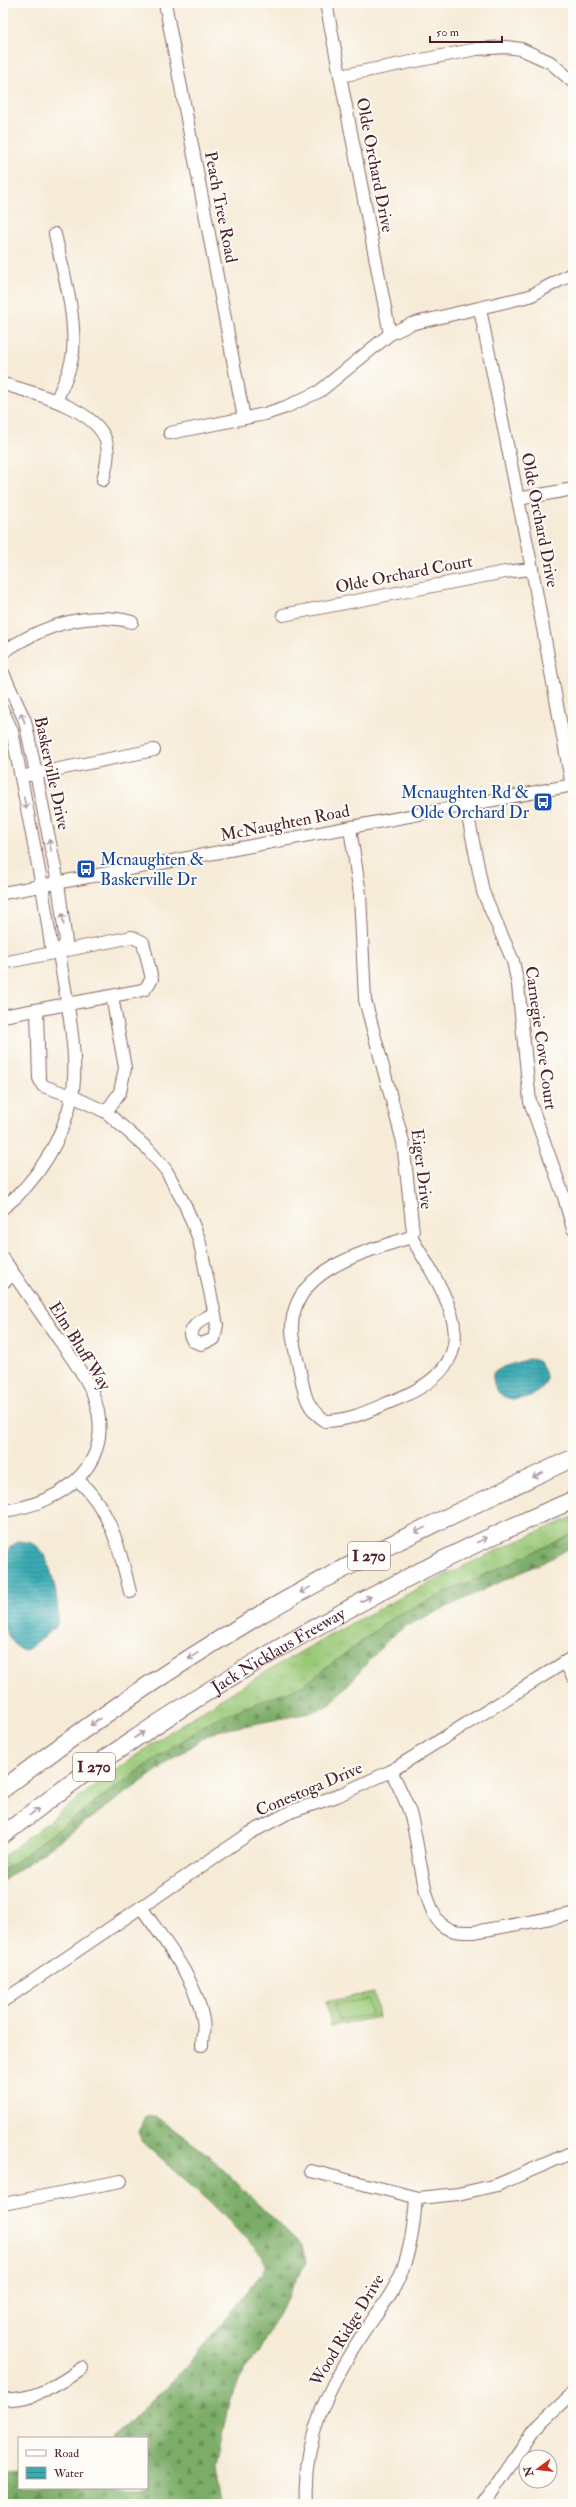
<svg xmlns="http://www.w3.org/2000/svg" width="576" height="2507" font-family="'IM FELL Double Pica',serif">
  <defs>
    <pattern id="grass-tufts" width="24" height="20" patternUnits="userSpaceOnUse"><rect width="24" height="20" fill="#9ac977"/><path d="M3 7l-1-3M5 7V3M7 7l1-3M15 17l-1-3M17 17v-4M19 17l1-3" fill="none" stroke="#86ac67"/></pattern>
    <pattern id="forest-firs" width="22" height="20" patternUnits="userSpaceOnUse"><rect width="22" height="20" fill="#7bad68"/><path d="M5 1l3.5 6h-7zM16 11l3.5 6h-7z" fill="#678c56"/></pattern>
    <pattern id="water-rules" width="6" height="5" patternUnits="userSpaceOnUse"><rect width="6" height="5" fill="#3aabb3"/><path d="M0 2.5h6" fill="none" stroke="#338b92"/></pattern>
  </defs>
  <rect width="100%" height="100%" fill="#fdfcf7"/>
  <filter id="ink" filterUnits="userSpaceOnUse"><feTurbulence type="fractalNoise" baseFrequency=".025" numOctaves="2"/><feDisplacementMap in="SourceGraphic" scale="8" xChannelSelector="R" yChannelSelector="G"/><feConvolveMatrix kernelMatrix="1 2 1 2 8 2 1 2 1" color-interpolation-filters="sRGB"/></filter>
  <filter id="wash" filterUnits="userSpaceOnUse"><feTurbulence type="fractalNoise" baseFrequency=".012" numOctaves="4" result="noise"/><feDisplacementMap in="SourceGraphic" scale="16" xChannelSelector="R" yChannelSelector="G"/><feGaussianBlur stdDeviation="0.9" result="paint"/><feColorMatrix in="noise" values="0 0 0 0 0 0 0 0 0 0 0 0 0 0 0 0 0 1.4 0 .05"/><feComposite in="paint" operator="in"/></filter>
  <g filter="url(#wash)">
    <rect width="100%" height="100%" fill="#f6ebd7"/>
    <g fill="url(#grass-tufts)" stroke="#727451">
      <path d="M573 1517V1534L395 1616 304 1685 210 1721 91 1805 3 1871V1857C65 1809 128 1758 194 1716 314 1640 442 1572 573 1517Z"/>
      <path d="M374 1992 379 2017 331 2026 326 2002Z"/>
    </g>
    <g fill="url(#forest-firs)" stroke="#62664a">
      <path d="M573 1534V1546L556 1556 406 1626 389 1639 329 1705 310 1713 217 1731 204 1737 3 1881 4 1870 91 1805 210 1721 304 1685 395 1616Z"/>
      <path d="M156 2116 207 2154 302 2246 306 2262 258 2353 244 2371 229 2402 216 2465 222 2504H3V2473L19 2472V2488H147V2438H111C171 2391 214 2332 262 2273L266 2265 262 2256 226 2217 142 2142 138 2131 145 2117Z"/>
    </g>
    <path fill="#9ac977" stroke="#727451" d="M368 1999 371 2015 338 2020 335 2004Z"/>
    <g fill="url(#water-rules)" stroke="#42656f">
      <path d="M531 1358 538 1360C542 1365 547 1374 546 1380 541 1401 491 1412 493 1373L503 1367Z"/>
      <path d="M19 1541C25 1542 32 1542 37 1546 52 1559 62 1610 56 1627L28 1649 23 1651 16 1646 3 1628V1563L10 1547Z"/>
    </g>
  </g>
  <g filter="url(#ink)">
    <g fill="none" stroke-linecap="round" stroke-linejoin="round">
      <defs>
        <g id="minor">
          <path d="M165 3 244 418"/>
          <path d="M326 3 390 334"/>
          <path d="M340 76 477 49 506 47 521 49 550 62 573 82"/>
          <path d="M55 234C63 272 76 313 73 352 71 369 63 385 56 401"/>
          <path d="M480 309 532 569 572 786"/>
          <path d="M3 384C31 392 97 409 106 441 110 454 106 467 103 480"/>
          <path d="M170 433 265 414 286 407 320 391 390 334 411 324 530 296 573 273"/>
          <path d="M518 499 573 489"/>
          <path d="M283 615 505 572 532 569"/>
          <path d="M3 652C41 627 86 610 132 622"/>
          <path d="M3 673 25 721 36 773 58 883 66 942 59 953"/>
          <path d="M3 711 12 731 42 886 51 945 59 953C65 993 80 1057 72 1096 63 1139 38 1181 3 1208"/>
          <path d="M29 775 154 750"/>
          <path d="M466 806 483 892 513 961 518 985 530 1102 564 1197 573 1229"/>
          <path d="M350 828 360 894 365 1000 403 1142 413 1232 411 1237C451 1303 492 1361 395 1400 373 1409 350 1421 326 1421 304 1408 304 1389 299 1367 296 1353 291 1338 292 1325 295 1267 369 1251 411 1237"/>
          <path d="M3 893 573 785"/>
          <path d="M3 963 132 937 143 942 152 979 145 989 138 991 3 1016"/>
          <path d="M37 1011 39 1078 43 1086 72 1096 106 1112 148 1149 166 1170 185 1205 199 1239 217 1325 214 1339 201 1344 193 1341 190 1335C193 1323 204 1319 214 1313"/>
          <path d="M106 1112 120 1092 125 1068 112 996"/>
          <path d="M3 1258C23 1288 44 1318 65 1348 74 1362 86 1377 92 1392 120 1461 66 1503 3 1511"/>
          <path d="M3 1282 14 1275"/>
          <path d="M78 1480C111 1510 120 1550 130 1592"/>
          <path d="M565 1662 573 1677"/>
          <path d="M391 1771C398 1785 405 1798 410 1813 419 1841 422 1904 440 1923 449 1933 462 1932 474 1932L573 1914"/>
          <path d="M141 1907C164 1941 196 1978 203 2020 205 2027 202 2037 202 2045"/>
          <path d="M3 2001 250 1833 290 1812 337 1796 391 1771 573 1657"/>
          <path d="M311 2171 419 2198 458 2194 497 2185 573 2152"/>
          <path d="M3 2204 121 2181"/>
          <path d="M3 2399C33 2401 59 2385 82 2368"/>
          <path d="M306 2504C302 2438 329 2385 364 2332 377 2313 393 2294 401 2273 411 2249 414 2224 416 2198"/>
          <path d="M484 2504 535 2429 573 2393"/>
        </g>
        <g id="highway">
          <path d="M3 1789C83 1728 166 1671 253 1619 356 1558 465 1509 573 1458"/>
          <path id="s1" d="M3 1835C42 1806 80 1775 121 1748 264 1651 414 1568 573 1500"/>
        </g>
      </defs>
      <use href="#minor" stroke="#866667" stroke-width="14"/>
      <use href="#highway" stroke="#866667" stroke-width="19"/>
      <use href="#minor" stroke="#fff" stroke-width="12"/>
      <use href="#highway" stroke="#fff" stroke-width="17"/>
    </g>
    <defs><path id="oneway-shaft" d="M-6 0H5M1.5-3L5.5 0L1.5 3" fill="none" stroke-width="1.6" stroke-linecap="round" stroke-linejoin="round"/></defs>
    <g stroke="#ae9aa0">
      <use href="#oneway-shaft" transform="translate(23 718) rotate(-110)"/>
      <use href="#oneway-shaft" transform="translate(25 803) rotate(78)"/>
      <use href="#oneway-shaft" transform="translate(50 845) rotate(-101)"/>
      <use href="#oneway-shaft" transform="translate(63 919) rotate(-97)"/>
      <use href="#oneway-shaft" transform="translate(538 1475) rotate(155)"/>
      <use href="#oneway-shaft" transform="translate(420 1530) rotate(154)"/>
      <use href="#oneway-shaft" transform="translate(482 1540) rotate(-25)"/>
      <use href="#oneway-shaft" transform="translate(305 1590) rotate(151)"/>
      <use href="#oneway-shaft" transform="translate(366 1599) rotate(-27)"/>
      <use href="#oneway-shaft" transform="translate(193 1656) rotate(148)"/>
      <use href="#oneway-shaft" transform="translate(95 1722) rotate(145)"/>
      <use href="#oneway-shaft" transform="translate(139 1735) rotate(-33)"/>
      <use href="#oneway-shaft" transform="translate(34 1812) rotate(-37)"/>
    </g>
  </g>
  <defs>
    <symbol id="bus-square" viewBox="-11 -11 22 22"><rect x="-9" y="-9" width="18" height="18" rx="4" fill="#1a4fb4" stroke="#fdfcf7"/><path d="M-5-6H5V4H4V6H2V4H-2V6H-4V4H-5ZM-3.5-4V0h7V-4ZM-3.5 1.2v1.5H-2V1.2ZM2 1.2v1.5H3.5V1.2Z" fill="#fff"/></symbol>
  </defs>
  <g fill-rule="evenodd">
    <use href="#bus-square" x="532" y="791" width="22" height="22"/>
    <use href="#bus-square" x="75" y="858" width="22" height="22"/>
  </g>
  <g text-anchor="middle" dominant-baseline="central" stroke-width="4" stroke-linejoin="round" paint-order="stroke">
    <g fill="#fdfcf7" stroke="#806168" stroke-width="1">
      <rect x="348" y="1542" width="42" height="28" rx="3"/>
      <rect x="73" y="1753" width="42" height="28" rx="3"/>
    </g>
    <g font-size="16" font-weight="bold" fill="#4a1f2b">
      <text x="369" y="1556">I 270</text>
      <text x="94" y="1767">I 270</text>
    </g>
    <g font-size="17" fill="#4a1f2b" stroke="#fdfcf7">
      <text transform="translate(375 165) rotate(79)">Olde Orchard Drive</text>
      <text transform="translate(221 207) rotate(79)">Peach Tree Road</text>
      <text transform="translate(540 520) rotate(79)">Olde Orchard Drive</text>
      <text transform="translate(404 574) rotate(-11)">Olde Orchard Court</text>
      <text transform="translate(52 773) rotate(78)">Baskerville Drive</text>
      <text transform="translate(285 823) rotate(-11)">McNaughten Road</text>
      <text transform="translate(541 1038) rotate(82)">Carnegie Cove Court</text>
      <text transform="translate(422 1169) rotate(83)">Eiger Drive</text>
      <text transform="translate(80 1346) rotate(58)">Elm Bluff Way</text>
      <text stroke="none"><textPath href="#s1" startOffset="332">Jack Nicklaus Freeway</textPath></text>
      <text transform="translate(309 1789) rotate(-23)">Conestoga Drive</text>
      <text transform="translate(347 2330) rotate(-59)">Wood Ridge Drive</text>
    </g>
    <g font-size="17" fill="#164399" stroke="#fdfcf7" text-anchor="end">
      <text x="529" y="792">Mcnaughten Rd &amp;<tspan x="529" dy="20">Olde Orchard Dr</tspan></text>
      <text x="100" y="859" text-anchor="start">Mcnaughten &amp;<tspan x="100" dy="20">Baskerville Dr</tspan></text>
    </g>
  </g>
  <rect width="576" height="2507" fill="none" stroke="#fdfcf7" stroke-width="16"/>
  <rect x="18" y="2437" width="130" height="52" fill="#fdfcf7" stroke="#b5a4a5"/>
  <rect x="26" y="2450" width="20" height="6" fill="#ffffff" stroke="#b5a4a5"/>
  <text x="54" y="2457" font-size="12" fill="#4a1f2b">Road</text>
  <rect x="26" y="2467" width="20" height="12" fill="url(#water-rules)" stroke="#b5a4a5"/>
  <text x="54" y="2477" font-size="12" fill="#4a1f2b">Water</text>
  <g transform="translate(538 2469) rotate(255)"><circle r="19" fill="#fdfcf7" stroke="#b5a4a5"/>
  <path d="M0-3L7 15L0 10L-7 15Z" fill="#c8321e"/>
  <text y="-6" font-size="11" font-weight="bold" text-anchor="middle" fill="#4a1f2b">N</text>
  </g>
  <path d="M430 36v6h72v-6" fill="none" stroke="#4a1f2b" stroke-width="2"/>
  <text x="436" y="36" font-size="12" fill="#4a1f2b" stroke="#fdfcf7" stroke-width="3" paint-order="stroke">50 m</text>
</svg>
